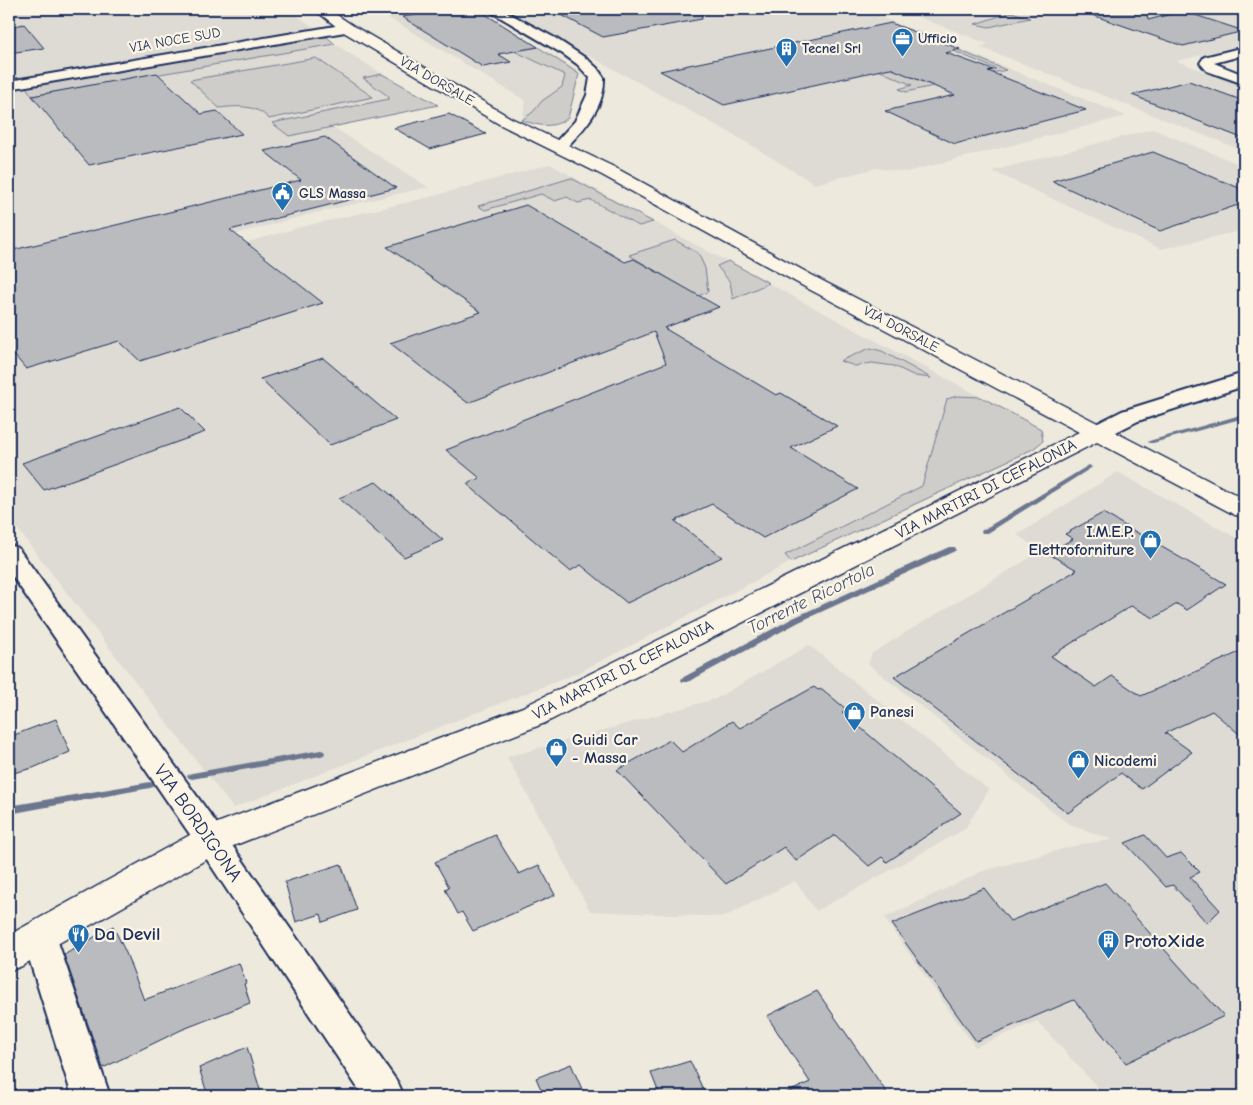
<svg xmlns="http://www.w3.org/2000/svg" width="1253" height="1105" font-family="'Comic Neue',sans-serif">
  <rect width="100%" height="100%" fill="#eee9dd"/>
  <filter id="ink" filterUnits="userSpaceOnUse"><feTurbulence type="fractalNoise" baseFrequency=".02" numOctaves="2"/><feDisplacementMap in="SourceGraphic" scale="10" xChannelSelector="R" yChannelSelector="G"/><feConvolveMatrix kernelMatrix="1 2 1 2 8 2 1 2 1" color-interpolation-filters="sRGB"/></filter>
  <g filter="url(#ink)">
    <g fill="#dedbd4">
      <path d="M9 9H288L316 29 9 80Z"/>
      <path d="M374 9H477L578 71 579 74 568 118 562 122 546 126 535 125 522 120 526 101Z"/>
      <path d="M503 9H861L1126 116 906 172 876 168 815 184 736 136Z"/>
      <path d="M886 9H1238L1244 10V44L1177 61 1244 86V151L980 47 988 44 978 40 908 13H896Z"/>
      <path d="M335 44 382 74 438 105 333 127 428 187 315 213 9 294V90L26 87 32 96Z"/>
      <path d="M1152 129 1244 166V230L1161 249 992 171Z"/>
      <path d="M550 164 674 233 1041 429 1043 441 1033 449 791 562 578 673 233 808 9 518V310L301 227 430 197Z"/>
      <path d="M1118 472 1244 542V1091L1098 1088 1037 1021 975 1047 884 918 983 871 1081 844 1112 840 1067 823 868 664 872 653 1041 551 1017 535Z"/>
      <path d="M809 645 989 790 965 829 816 911 795 881 724 917 590 911 507 757 715 699Z"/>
    </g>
    <g fill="#cfcdca" stroke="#757e94">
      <path d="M1012 12 1030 18 989 27 975 24Z"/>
      <path d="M918 33 947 45 909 76 928 84 996 69 954 51 956 49 1006 70 906 92 899 89 912 85 878 70 912 35Z"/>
      <path d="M320 37H327L335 44 32 96 26 87Z"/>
      <path d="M538 47 579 74 568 118C553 129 538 126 522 120L533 112 542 101 562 87 565 75 514 51Z"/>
      <path d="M316 58 373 97 269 119C256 104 237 106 219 108L190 80Z"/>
      <path d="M382 74 438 105 289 136 272 123 389 99 388 96 363 78Z"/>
      <path d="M571 178 653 222 639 226 591 200 578 203 567 197 555 201 541 194 485 210 478 206Z"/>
      <path d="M675 240 698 253 705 268 708 292 698 296 629 255Z"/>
      <path d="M728 261 769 283 733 299 730 282 717 266Z"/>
      <path d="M870 348 882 351 931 378 915 376 894 366 872 363 855 366 840 361Z"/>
      <path d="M957 396 981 397 1041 429 1043 441 1033 449 791 562 785 555 922 486 947 399Z"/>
    </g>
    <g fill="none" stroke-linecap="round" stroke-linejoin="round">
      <g fill="#6c778f" fill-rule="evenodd">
        <path d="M1244 414V418L1153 443H1149L1148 442 1149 441Z"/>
        <path d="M1089 465 1092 467 1091 468 988 533H982L981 531Z"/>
        <path d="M949 547H955L956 549 955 551 799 622 688 682H682L681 680 682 678 793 618Z"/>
        <path d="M321 750 324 751 325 753 324 755 321 756 192 779 189 778 187 776 189 774 192 773Z"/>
        <path d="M150 782 153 783 155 785 153 787 150 788 9 814V806Z"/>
      </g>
    </g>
    <g fill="#babbbe" stroke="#1b2f5e">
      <path d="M453 9H477L538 47 498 54 511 62 483 67 402 17Z"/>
      <path d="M550 9H701L702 19 603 37Z"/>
      <path d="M1084 9H1146L1148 20 1183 11 1244 31 1183 46 1083 12Z"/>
      <path d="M891 23 960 49 946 53 993 70 988 71 1086 110 955 144 885 111 955 95 890 68 724 105 660 71Z"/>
      <path d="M24 24 44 48 9 53V27Z"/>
      <path d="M157 73 201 114 217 111 242 134 89 165 32 96Z"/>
      <path d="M1189 81 1244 101V139L1132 95Z"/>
      <path d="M449 114 486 134 430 149 394 128Z"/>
      <path d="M325 137 396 188 230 230 323 303 140 361 119 341 26 369 9 349V251L301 180 264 151Z"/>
      <path d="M1153 152 1244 190V203L1160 231 1052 181Z"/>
      <path d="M526 205 625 262 634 259 719 307 664 328 776 395 781 393 837 426 791 448 858 489 763 538 712 504 675 521 722 557 627 603 581 565 570 571 467 484 480 478 446 450 666 363 654 332 468 403 390 343 481 312 387 247Z"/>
      <path d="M323 358 396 420 330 445 260 379Z"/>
      <path d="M180 407 205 432 44 490 22 463Z"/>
      <path d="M376 482 443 540 404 557 339 498Z"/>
      <path d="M1103 513 1226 584 1187 610 1177 604 1154 618 1131 606 1051 656 1096 687 1112 676 1141 696 1244 650V738L1212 711 1165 733 1192 752 1142 789 1121 773 1068 813 894 677 1077 570 1047 553 1073 539 1065 534Z"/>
      <path d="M814 687 818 690 822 689 846 709 842 712 961 813 887 862 882 857 869 866 835 835 796 861 784 847 726 884 617 770 670 740 682 752 732 721 740 728Z"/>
      <path d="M56 719 70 752 33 768 9 774V737Z"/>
      <path d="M495 835 519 874 539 865 555 895 473 931 462 912 458 914 445 889 449 887 435 862Z"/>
      <path d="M1145 835 1166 858 1181 853 1200 872 1190 877 1220 910 1207 923 1173 885 1166 887 1125 843Z"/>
      <path d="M341 864 357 910 323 922 321 914 296 922 285 882Z"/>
      <path d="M1105 883 1224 1016 1126 1063 1074 1000 976 1041 892 924 984 888 1010 921Z"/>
      <path d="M113 926 126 953 144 1000 239 963 246 983 244 984 250 1003 181 1030 103 1068 64 955Z"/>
      <path d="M817 991 852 1042 889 1096H780L810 1082 767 1016Z"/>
      <path d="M247 1047 262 1096H208L199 1068Z"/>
      <path d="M690 1061 706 1096H660L651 1073Z"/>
      <path d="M571 1064 585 1096H544L536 1078Z"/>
    </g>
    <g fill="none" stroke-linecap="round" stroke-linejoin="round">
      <defs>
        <g id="minor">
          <path d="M486 9H501L555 38 587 59 597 68 604 78C605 108 583 130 564 150H554L551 147 575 121 587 95 590 78 577 64 563 54Z"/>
          <path d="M347 24 353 28 351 31 9 89V81Z"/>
          <path d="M1244 47V55L1214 63 1244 75V84L1207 71 1200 63 1204 57Z"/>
          <path d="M1244 373V386L1138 421 1106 437 1098 439 1090 437 1087 432 1090 427 1122 411Z"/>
          <path d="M9 545 18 548 222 831 398 1083 404 1096H363L200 849 9 571Z"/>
          <path d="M39 922 51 926 56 936 110 1096H72L22 936 27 926Z"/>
        </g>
        <path id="tertiary" d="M314 9H328L352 25 511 118 614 167 819 279 1244 499V517L1235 515 1097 442 545 723 223 850 52 947 22 966 9 971V935L199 830 523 707 1079 432 805 287 602 175 499 124 342 31Z"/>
      </defs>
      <use href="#minor" stroke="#1b2f5e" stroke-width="4"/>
      <use href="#tertiary" stroke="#1b2f5e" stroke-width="3"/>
      <use href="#minor" fill="#fcf5e5" fill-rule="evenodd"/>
      <use href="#tertiary" fill="#fcf5e5" fill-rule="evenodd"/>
    </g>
  </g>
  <defs>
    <symbol id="office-pin" viewBox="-11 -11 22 30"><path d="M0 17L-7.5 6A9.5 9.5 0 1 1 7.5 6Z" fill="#1f6fb2" stroke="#fcf5e5"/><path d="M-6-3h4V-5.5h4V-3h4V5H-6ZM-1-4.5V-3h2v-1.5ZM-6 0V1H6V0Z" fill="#fff"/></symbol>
    <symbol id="building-pin" viewBox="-11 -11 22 30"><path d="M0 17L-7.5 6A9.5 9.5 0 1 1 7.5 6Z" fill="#1f6fb2" stroke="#fcf5e5"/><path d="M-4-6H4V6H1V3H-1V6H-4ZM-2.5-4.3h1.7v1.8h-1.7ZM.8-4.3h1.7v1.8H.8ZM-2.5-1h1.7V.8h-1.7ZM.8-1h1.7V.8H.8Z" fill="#fff"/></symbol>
    <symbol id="civic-pin" viewBox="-11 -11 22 30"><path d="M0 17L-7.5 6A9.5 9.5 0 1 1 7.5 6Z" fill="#1f6fb2" stroke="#fcf5e5"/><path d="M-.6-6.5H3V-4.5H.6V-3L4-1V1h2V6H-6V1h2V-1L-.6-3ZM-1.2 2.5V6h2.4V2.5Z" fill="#fff"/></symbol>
    <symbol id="shop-pin" viewBox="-11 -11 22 30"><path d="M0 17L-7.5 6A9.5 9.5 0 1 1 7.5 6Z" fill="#1f6fb2" stroke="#fcf5e5"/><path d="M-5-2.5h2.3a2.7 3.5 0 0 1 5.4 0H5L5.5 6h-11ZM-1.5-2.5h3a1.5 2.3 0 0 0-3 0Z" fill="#fff"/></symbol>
    <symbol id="restaurant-pin" viewBox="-11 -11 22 30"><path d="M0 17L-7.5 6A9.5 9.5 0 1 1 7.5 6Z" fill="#1f6fb2" stroke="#fcf5e5"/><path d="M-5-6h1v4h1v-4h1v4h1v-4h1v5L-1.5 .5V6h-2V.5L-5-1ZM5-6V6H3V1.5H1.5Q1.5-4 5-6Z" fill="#fff"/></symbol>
  </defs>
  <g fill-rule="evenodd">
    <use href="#office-pin" x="890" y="26" width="25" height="34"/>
    <use href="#building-pin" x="774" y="36" width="25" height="34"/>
    <use href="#civic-pin" x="270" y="180" width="25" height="34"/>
    <use href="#shop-pin" x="1138" y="528" width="25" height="34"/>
    <use href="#shop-pin" x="842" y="700" width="25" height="34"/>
    <use href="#shop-pin" x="544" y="736" width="25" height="34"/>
    <use href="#shop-pin" x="1066" y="748" width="25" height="34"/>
    <use href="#restaurant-pin" x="66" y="922" width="25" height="34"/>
    <use href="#building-pin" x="1096" y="928" width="25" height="34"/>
  </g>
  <g text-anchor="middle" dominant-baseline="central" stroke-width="4.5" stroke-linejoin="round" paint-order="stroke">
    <g font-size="14" font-weight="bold" fill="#1b2f5e" stroke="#fcf5e5" text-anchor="start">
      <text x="918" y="38">Ufficio</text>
      <text x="802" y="48">Tecnel Srl</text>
      <text x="299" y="193">GLS Massa</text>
    </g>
    <g font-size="14" fill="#1b2f5e" stroke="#fcf5e5">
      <text transform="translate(175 40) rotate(-10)">VIA NOCE SUD</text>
      <text transform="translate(437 81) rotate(30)">VIA DORSALE</text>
      <text transform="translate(901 329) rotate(28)">VIA DORSALE</text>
    </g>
    <g font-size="16" fill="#1b2f5e" stroke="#fcf5e5">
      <text transform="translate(986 489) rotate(-27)">VIA MARTIRI DI CEFALONIA</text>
      <text transform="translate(623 670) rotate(-27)">VIA MARTIRI DI CEFALONIA</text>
    </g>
    <g font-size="16" font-weight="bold" fill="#1b2f5e" stroke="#fcf5e5" text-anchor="start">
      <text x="1134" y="532" text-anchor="end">I.M.E.P.<tspan x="1134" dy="18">Elettroforniture</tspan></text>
      <text x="870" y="712">Panesi</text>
      <text x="572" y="740">Guidi Car<tspan x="572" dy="18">- Massa</tspan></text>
      <text x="1094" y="761">Nicodemi</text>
    </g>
    <g font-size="18" font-style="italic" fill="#445376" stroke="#fcf5e5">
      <text transform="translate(811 599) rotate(-26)">Torrente Ricortola</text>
    </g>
    <g font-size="19" fill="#1b2f5e" stroke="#fcf5e5">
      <text transform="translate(198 823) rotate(55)">VIA BORDIGONA</text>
    </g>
    <g font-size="19" font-weight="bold" fill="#1b2f5e" stroke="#fcf5e5" text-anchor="start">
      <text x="94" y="934">Da Devil</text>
      <text x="1124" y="941">ProtoXide</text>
    </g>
  </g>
  <rect width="1253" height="1105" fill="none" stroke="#fcf5e5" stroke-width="30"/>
  <rect x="15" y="15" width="1223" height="1075" fill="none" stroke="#1b2f5e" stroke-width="2" filter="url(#ink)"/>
</svg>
